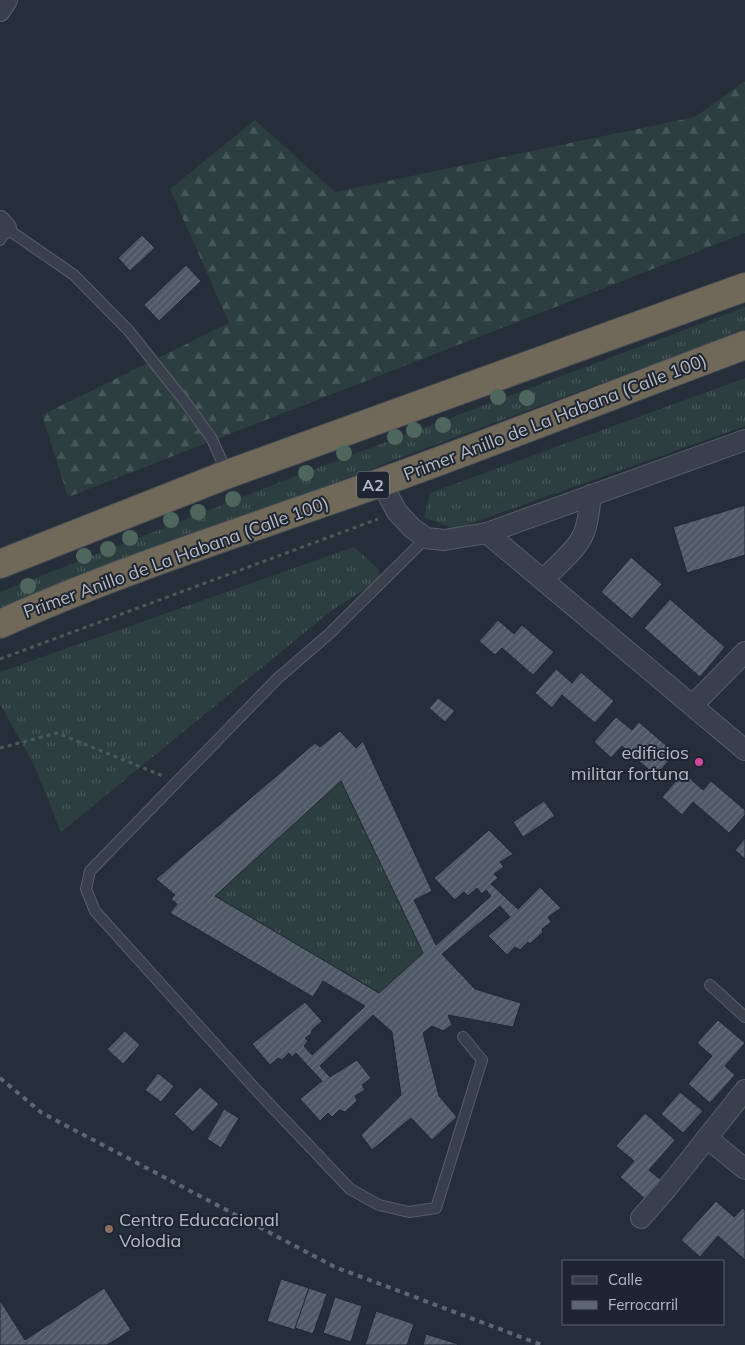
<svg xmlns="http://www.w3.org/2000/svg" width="745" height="1345" font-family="Mulish,sans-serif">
  <defs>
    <pattern id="grass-tufts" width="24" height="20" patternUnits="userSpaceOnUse" patternTransform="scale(1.25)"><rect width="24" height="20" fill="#2c3e3f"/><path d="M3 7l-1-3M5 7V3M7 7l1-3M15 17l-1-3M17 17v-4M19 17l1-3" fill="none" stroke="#485859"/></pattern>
    <pattern id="forest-firs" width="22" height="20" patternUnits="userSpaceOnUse" patternTransform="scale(1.25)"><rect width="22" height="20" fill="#2c3e3f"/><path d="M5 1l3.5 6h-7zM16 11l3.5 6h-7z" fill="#485859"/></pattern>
    <pattern id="building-hatch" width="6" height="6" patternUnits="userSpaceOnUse" patternTransform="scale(1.25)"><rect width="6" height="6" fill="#4f5865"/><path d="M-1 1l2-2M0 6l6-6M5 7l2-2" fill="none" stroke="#666e7a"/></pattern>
  </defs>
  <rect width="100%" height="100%" fill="#262e3a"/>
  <g fill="url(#grass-tufts)">
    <path d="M745 307V330L405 456 0 610V592L309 471Z"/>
    <path d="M745 378V426L455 529 424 517 430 493Z"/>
    <path d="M354 547 377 568 382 579 332 610 61 832 35 767 0 704V672Z"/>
    <path d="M341 781 423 953 379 993 215 896Z"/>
  </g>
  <path fill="url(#forest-firs)" d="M745 81V233L68 497 42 415 229 323 170 189 255 120 335 192 695 117Z"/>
  <g fill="url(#building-hatch)" stroke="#212732" fill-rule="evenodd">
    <path d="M142 235 155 248 130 271 118 258Z"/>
    <path d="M186 265 201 281 159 321 144 305Z"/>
    <path d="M745 505V555L687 573 673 527Z"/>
    <path d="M631 557 662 584 632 619 601 592Z"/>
    <path d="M670 599 725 647 700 677 644 628Z"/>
    <path d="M498 620 514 634 522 625 554 652 533 675 502 648 495 655 479 641Z"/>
    <path d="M556 669 572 683 581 672 614 701 595 723 562 695 552 708 535 693Z"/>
    <path d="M438 698 455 711 445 722 429 708Z"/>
    <path d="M616 717 632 730 639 722 675 753 656 776 622 746 611 758 594 742Z"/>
    <path d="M340 731 356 748 363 741 432 891 414 900 436 945 491 896 486 890 482 894 477 888 468 896 464 892 455 900 434 878 489 830 513 854 500 862 504 867 494 874 498 878 491 884 518 909 540 887 561 908 548 917 551 922 542 929 543 932 530 944 528 942 520 950 515 947 507 955 488 936 510 917 500 906 442 954 475 989 521 1003 513 1027 448 1015 452 1025 443 1031 432 1026 423 1033 439 1096 457 1117 432 1140 411 1118 372 1150 361 1135 401 1095 392 1032 373 1015 320 1066 330 1077 357 1060 371 1078 362 1085 365 1090 355 1096 357 1101 345 1112 339 1110 332 1117 328 1113 320 1121 300 1099 322 1081 296 1053 292 1057 289 1053 282 1060 278 1058 270 1065 252 1044 305 1002 322 1021 312 1030 311 1034 305 1038 308 1041 304 1046 312 1055 365 1006 323 981 313 997 170 913 177 904 171 899 175 895 156 879 315 743 320 747ZM341 781 423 953 379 993 215 896Z"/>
    <path d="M683 772 703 790 711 781 745 810V815L729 833 693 802 682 815 662 797Z"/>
    <path d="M544 801 555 816 523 837 513 822Z"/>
    <path d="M745 838V859L735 850Z"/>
    <path d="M718 1020 745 1043 725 1066 735 1075 710 1103 688 1084 712 1056 697 1043Z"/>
    <path d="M125 1031 140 1045 123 1064 107 1049Z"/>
    <path d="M158 1073 174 1086 161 1102 145 1090Z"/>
    <path d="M200 1087 219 1104 193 1132 174 1114Z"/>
    <path d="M680 1092 703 1111 683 1133 661 1114Z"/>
    <path d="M224 1109 239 1118 221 1148 207 1139Z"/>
    <path d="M645 1113 675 1140 649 1170 661 1180 645 1199 620 1177 634 1161 616 1146Z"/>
    <path d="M716 1201 734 1217 743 1208 745 1210V1260L718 1236 700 1257 681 1240Z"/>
    <path d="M281 1279 309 1288 295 1330 267 1321Z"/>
    <path d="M104 1288 131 1330 107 1345H0V1300L25 1340Z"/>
    <path d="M309 1288 327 1294 313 1334 295 1328Z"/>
    <path d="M335 1297 362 1306 351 1342 323 1333Z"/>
    <path d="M376 1311 414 1324 407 1345H365Z"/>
    <path d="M426 1334 458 1344 457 1345H423Z"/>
  </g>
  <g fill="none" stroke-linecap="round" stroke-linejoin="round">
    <defs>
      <g id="lane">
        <path d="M0 240 6 228 74 275 129 331 186 403 212 439 227 473"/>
        <path d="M426 538 329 634 277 679 90 871 86 889 95 911 258 1092 350 1189 379 1205 409 1212 436 1208 482 1060 463 1037"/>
        <path d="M710 985 745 1017"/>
      </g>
      <g id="street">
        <path d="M0 11 7 0"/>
        <path d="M0 221 6 228"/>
        <path d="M381 482 397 512 412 528 426 538 444 540 487 533 745 440"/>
        <path d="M487 533 745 750"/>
        <path d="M543 580C556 566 575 552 583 535 589 523 589 508 591 495"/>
        <path d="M693 705 745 652"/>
        <path d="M707 1138 745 1169"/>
        <path d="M641 1218 668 1187 745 1090"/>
      </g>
      <g id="highway">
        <path d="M0 564 228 474 745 287"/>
        <path d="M0 624C120 570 247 530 371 486 496 441 620 392 745 345"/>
      </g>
    </defs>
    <use href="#lane" stroke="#585e69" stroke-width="12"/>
    <use href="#street" stroke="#585e69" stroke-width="22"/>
    <use href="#highway" stroke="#454b56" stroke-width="30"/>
    <g stroke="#4a595c" stroke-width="3" stroke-dasharray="4 4" stroke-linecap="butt">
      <path d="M0 659 378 519"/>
      <path d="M0 748 57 733 163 776"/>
    </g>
    <use href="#lane" stroke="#3a404b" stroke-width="10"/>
    <use href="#street" stroke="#3a404b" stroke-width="20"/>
    <use href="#highway" stroke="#706858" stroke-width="28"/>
    <path stroke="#5e6673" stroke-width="4" stroke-dasharray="5 5" stroke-linecap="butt" d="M0 1078 42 1113 335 1267 542 1345"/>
  </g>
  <g fill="#4e665d">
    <circle cx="498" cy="397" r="8"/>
    <circle cx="527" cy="398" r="8"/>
    <circle cx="443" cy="425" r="8"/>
    <circle cx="414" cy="430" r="8"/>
    <circle cx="395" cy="437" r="8"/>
    <circle cx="344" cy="453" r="8"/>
    <circle cx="306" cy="473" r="8"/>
    <circle cx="233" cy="499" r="8"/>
    <circle cx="198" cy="512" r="8"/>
    <circle cx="171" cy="520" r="8"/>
    <circle cx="130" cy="538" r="8"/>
    <circle cx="108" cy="549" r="8"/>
    <circle cx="84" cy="556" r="8"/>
    <circle cx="28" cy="586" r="8"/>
  </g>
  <circle fill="#d1479c" stroke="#1f2530" stroke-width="2" cx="699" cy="762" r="5"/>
  <circle fill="#8d6e63" stroke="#1f2530" stroke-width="2" cx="109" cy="1229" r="5"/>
  <g text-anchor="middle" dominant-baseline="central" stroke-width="4" stroke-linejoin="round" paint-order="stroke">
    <rect fill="#1f2530" stroke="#888e99" stroke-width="1" x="357" y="471.5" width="32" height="27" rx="4"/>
    <g font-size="16" font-weight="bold" fill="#b5bbc6">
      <text x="373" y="485">A2</text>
    </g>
    <g font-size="18" fill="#b5bbc6" stroke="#1f2530">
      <text transform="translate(555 417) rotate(-21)">Primer Anillo de La Habana (Calle 100)</text>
      <text transform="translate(176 557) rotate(-20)">Primer Anillo de La Habana (Calle 100)</text>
    </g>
    <g font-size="18" fill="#b5bbc6" stroke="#1f2530" text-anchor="end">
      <text x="689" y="752">edificios<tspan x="689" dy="21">militar fortuna</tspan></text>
      <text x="119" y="1219" text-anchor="start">Centro Educacional<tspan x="119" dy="21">Volodia</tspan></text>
    </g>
  </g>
  <rect x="562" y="1260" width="162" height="65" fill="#1f2530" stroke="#5b616c"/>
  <rect x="572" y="1276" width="25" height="8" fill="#3a404b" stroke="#5b616c"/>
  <text x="608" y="1285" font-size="15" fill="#b5bbc6">Calle</text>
  <rect x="572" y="1301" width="25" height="8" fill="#5e6673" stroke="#5b616c"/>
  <text x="608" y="1310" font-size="15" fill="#b5bbc6">Ferrocarril</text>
</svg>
